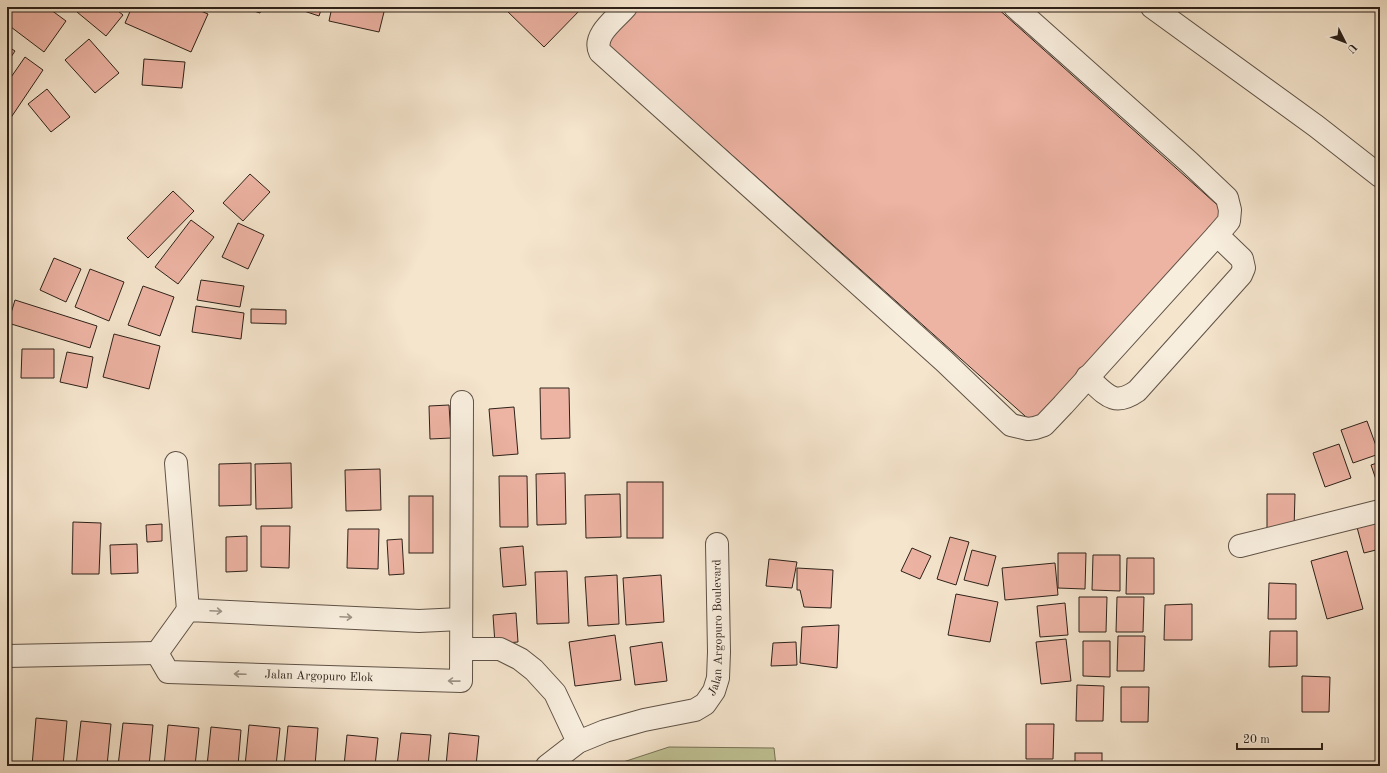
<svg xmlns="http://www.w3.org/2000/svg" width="1387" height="773" font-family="'Old Standard TT',serif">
  <rect width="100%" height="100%" fill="#f5e5cd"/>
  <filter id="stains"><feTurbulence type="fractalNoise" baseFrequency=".005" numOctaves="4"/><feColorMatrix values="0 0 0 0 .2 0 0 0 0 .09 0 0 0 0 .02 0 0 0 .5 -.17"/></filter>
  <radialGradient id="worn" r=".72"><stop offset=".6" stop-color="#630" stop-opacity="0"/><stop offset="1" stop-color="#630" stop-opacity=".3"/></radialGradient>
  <path fill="#c0c395" stroke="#767257" d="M669 747 774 748 776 766H611Z"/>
  <g fill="#edb3a3" stroke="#2d2119">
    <path d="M7 7H47L66 21 44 52 7 24Z"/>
    <path d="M82 7H113L123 15 106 36 77 12Z"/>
    <path d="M132 7H191L208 14 191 52 125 23Z"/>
    <path d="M241 7H262L260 13Z"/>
    <path d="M292 7H322L319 16Z"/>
    <path d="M332 7 385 8 379 32 329 21Z"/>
    <path d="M507 7H583L544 47 505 9Z"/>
    <path d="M637 7H996L1224 211 1034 424 605 42Z"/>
    <path d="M89 39 119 73 95 93 65 60Z"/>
    <path d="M7 46 15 51 7 63Z"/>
    <path d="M25 57 43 70 10 119 7 117V83Z"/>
    <path d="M144 59 185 62 182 88 142 85Z"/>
    <path d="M47 89 70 117 51 132 28 104Z"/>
    <path d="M250 174 270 192 243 221 223 203Z"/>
    <path d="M173 191 194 211 148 258 127 238Z"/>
    <path d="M191 220 214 237 178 284 155 267Z"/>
    <path d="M238 223 264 235 248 269 222 257Z"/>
    <path d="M54 258 81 269 66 302 40 290Z"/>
    <path d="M90 269 124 282 109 321 75 307Z"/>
    <path d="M201 280 244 286 240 307 197 300Z"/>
    <path d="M143 286 174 297 160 336 128 325Z"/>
    <path d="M15 300 97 326 90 348 8 323Z"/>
    <path d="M196 306 244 313 241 339 192 332Z"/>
    <path d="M251 309 286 310V324L251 323Z"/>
    <path d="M114 334 160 346 149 389 103 377Z"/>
    <path d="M22 349H54V378H21Z"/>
    <path d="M67 352 93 357 87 388 60 382Z"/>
    <path d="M540 388H569L570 438 541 439Z"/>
    <path d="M449 405 451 438 430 439 429 406Z"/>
    <path d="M514 407 518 454 493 456 489 409Z"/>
    <path d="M1367 421 1379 454 1353 463 1341 430Z"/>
    <path d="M1339 444 1351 478 1325 487 1313 453Z"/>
    <path d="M1380 462V491L1371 465Z"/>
    <path d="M251 463V505L219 506V464Z"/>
    <path d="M291 463 292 508 256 509 255 464Z"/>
    <path d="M380 469 381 510 346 511 345 470Z"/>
    <path d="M565 473 566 524 537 525 536 474Z"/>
    <path d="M499 476H527L528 527H500Z"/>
    <rect x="627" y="482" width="36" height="56"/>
    <path d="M620 494 621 537 586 538 585 495Z"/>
    <path d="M1267 494H1295L1294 530 1267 529Z"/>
    <rect x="409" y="496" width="24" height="57"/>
    <path d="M1380 513V549L1364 553 1355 520Z"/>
    <path d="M73 522 101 523 99 574H72Z"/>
    <path d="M162 524V541L147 542 146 525Z"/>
    <path d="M261 526H290L289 568 261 567Z"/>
    <path d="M348 529H379L378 569 347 568Z"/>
    <path d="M247 536V571L226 572V537Z"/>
    <path d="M950 537 969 542 956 585 937 579Z"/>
    <path d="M402 539 404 574 389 575 387 540Z"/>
    <path d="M137 544 138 573 111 574 110 545Z"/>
    <path d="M523 546 526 585 503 587 500 548Z"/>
    <path d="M912 548 931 556 920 579 901 571Z"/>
    <path d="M972 550 996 556 988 586 964 580Z"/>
    <path d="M1347 551 1363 609 1327 619 1311 561Z"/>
    <path d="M1058 553H1086L1085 589 1058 588Z"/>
    <path d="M1093 555H1120V591L1092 590Z"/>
    <path d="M1127 558H1154V594H1126Z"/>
    <path d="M769 559 797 562 792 588 766 586Z"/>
    <path d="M1055 563 1058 595 1005 600 1002 568Z"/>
    <path d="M797 568 833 570 831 608 804 607 800 590H797Z"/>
    <path d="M567 571 569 623 537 624 535 572Z"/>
    <path d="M617 575 619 624 588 626 585 577Z"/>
    <path d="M661 575 664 622 626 625 623 578Z"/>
    <path d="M1269 583 1296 584V619H1268Z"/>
    <path d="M956 594 998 602 990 642 948 635Z"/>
    <path d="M1079 597H1107L1106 632H1079Z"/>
    <path d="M1117 597H1144L1143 632H1116Z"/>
    <path d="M1065 603 1068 635 1040 637 1037 606Z"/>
    <path d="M1192 604V640H1164L1165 605Z"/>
    <path d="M516 613 518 642 495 644 493 615Z"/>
    <path d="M839 625 837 668 800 663 802 627Z"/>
    <path d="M1270 631H1297V666L1269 667Z"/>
    <path d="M615 635 621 680 575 686 569 642Z"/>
    <path d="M1118 636H1145L1144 671H1117Z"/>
    <path d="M1066 639 1071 681 1041 684 1036 642Z"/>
    <path d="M1083 641H1110V677L1083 676Z"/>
    <path d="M662 642 667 681 635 685 630 647Z"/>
    <path d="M796 642 797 665 771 666 773 643Z"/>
    <path d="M1302 676 1330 677 1329 712H1302Z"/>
    <path d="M1077 685 1104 686 1103 721H1076Z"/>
    <path d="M1121 687H1149L1148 722H1121Z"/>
    <path d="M36 718 67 721 63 766H32Z"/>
    <path d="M81 721 111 724 107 766H76Z"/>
    <path d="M123 723 153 725 149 766H118Z"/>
    <path d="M1026 724H1054L1053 759H1026Z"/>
    <path d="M168 725 199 728 195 766H164Z"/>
    <path d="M249 725 280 728 276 766H245Z"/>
    <path d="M288 726 318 728 315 766H284Z"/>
    <path d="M211 727 241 730 238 766H207Z"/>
    <path d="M401 733 431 735 428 766H397Z"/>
    <path d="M449 733 479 736 476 766H446Z"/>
    <path d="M347 735 378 738 375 766H344Z"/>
    <rect x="1075" y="753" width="27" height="13"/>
  </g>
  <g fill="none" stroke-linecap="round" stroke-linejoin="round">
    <defs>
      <g id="minor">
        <path d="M626 7C616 19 592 35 600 52L944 361 1011 425 1028 429 1035 428 1044 425 1063 405 1217 235 1229 221 1230 210 1227 198 1189 162 1015 7"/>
        <path d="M1152 7 1316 126 1380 176"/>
        <path d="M1087 377C1105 393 1113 408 1137 391L1241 275 1244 268 1242 259 1217 235"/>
        <path d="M176 463 188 610"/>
        <path d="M1240 546 1380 511"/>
        <path d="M462 649H500L520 659 534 670 555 693 578 742"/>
        <path id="s1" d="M157 653 168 672 461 681 462 402"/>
        <path d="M157 653 188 610 419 621 461 619"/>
        <path d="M7 656 157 653"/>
        <path id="s2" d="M547 766 578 742 605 731 644 720 695 710 705 704 714 691 718 678 719 652 717 544"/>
      </g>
    </defs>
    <use href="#minor" stroke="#5f5246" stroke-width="24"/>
    <use href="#minor" stroke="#f8eede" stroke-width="22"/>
  </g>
  <defs><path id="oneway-shaft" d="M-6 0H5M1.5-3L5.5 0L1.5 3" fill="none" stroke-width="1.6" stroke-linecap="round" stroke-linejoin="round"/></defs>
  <g stroke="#9d9285">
    <use href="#oneway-shaft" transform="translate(216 611) rotate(3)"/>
    <use href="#oneway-shaft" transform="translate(346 617) rotate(3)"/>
    <use href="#oneway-shaft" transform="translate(240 674) rotate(-178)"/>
    <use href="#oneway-shaft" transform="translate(454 681) rotate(-179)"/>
  </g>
  <g text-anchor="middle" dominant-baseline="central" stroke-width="3.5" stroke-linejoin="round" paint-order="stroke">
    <g font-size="12" fill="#2d2119" stroke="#f8eede">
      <text stroke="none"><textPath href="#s2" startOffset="252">Jalan Argopuro Boulevard</textPath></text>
      <text stroke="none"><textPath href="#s1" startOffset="173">Jalan Argopuro Elok</textPath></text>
    </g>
  </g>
  <rect width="1387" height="773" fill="none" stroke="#f5e5cd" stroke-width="24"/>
  <rect x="8" y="8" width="1371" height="757" fill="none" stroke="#2d2119" stroke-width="2"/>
  <rect x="12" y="12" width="1363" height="749" fill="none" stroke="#2d2119"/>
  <g transform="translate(1345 42) rotate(132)" stroke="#f8eede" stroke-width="3" paint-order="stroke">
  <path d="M0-3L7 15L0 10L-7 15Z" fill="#2d2119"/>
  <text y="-6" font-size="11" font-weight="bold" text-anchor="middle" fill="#2d2119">U</text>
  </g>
  <path d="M1237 743v6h85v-6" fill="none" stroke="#2d2119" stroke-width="2"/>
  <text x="1243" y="743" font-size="12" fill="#2d2119" stroke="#f8eede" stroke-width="3" paint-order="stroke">20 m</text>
  <rect width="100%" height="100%" filter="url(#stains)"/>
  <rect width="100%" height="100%" fill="url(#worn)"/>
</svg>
